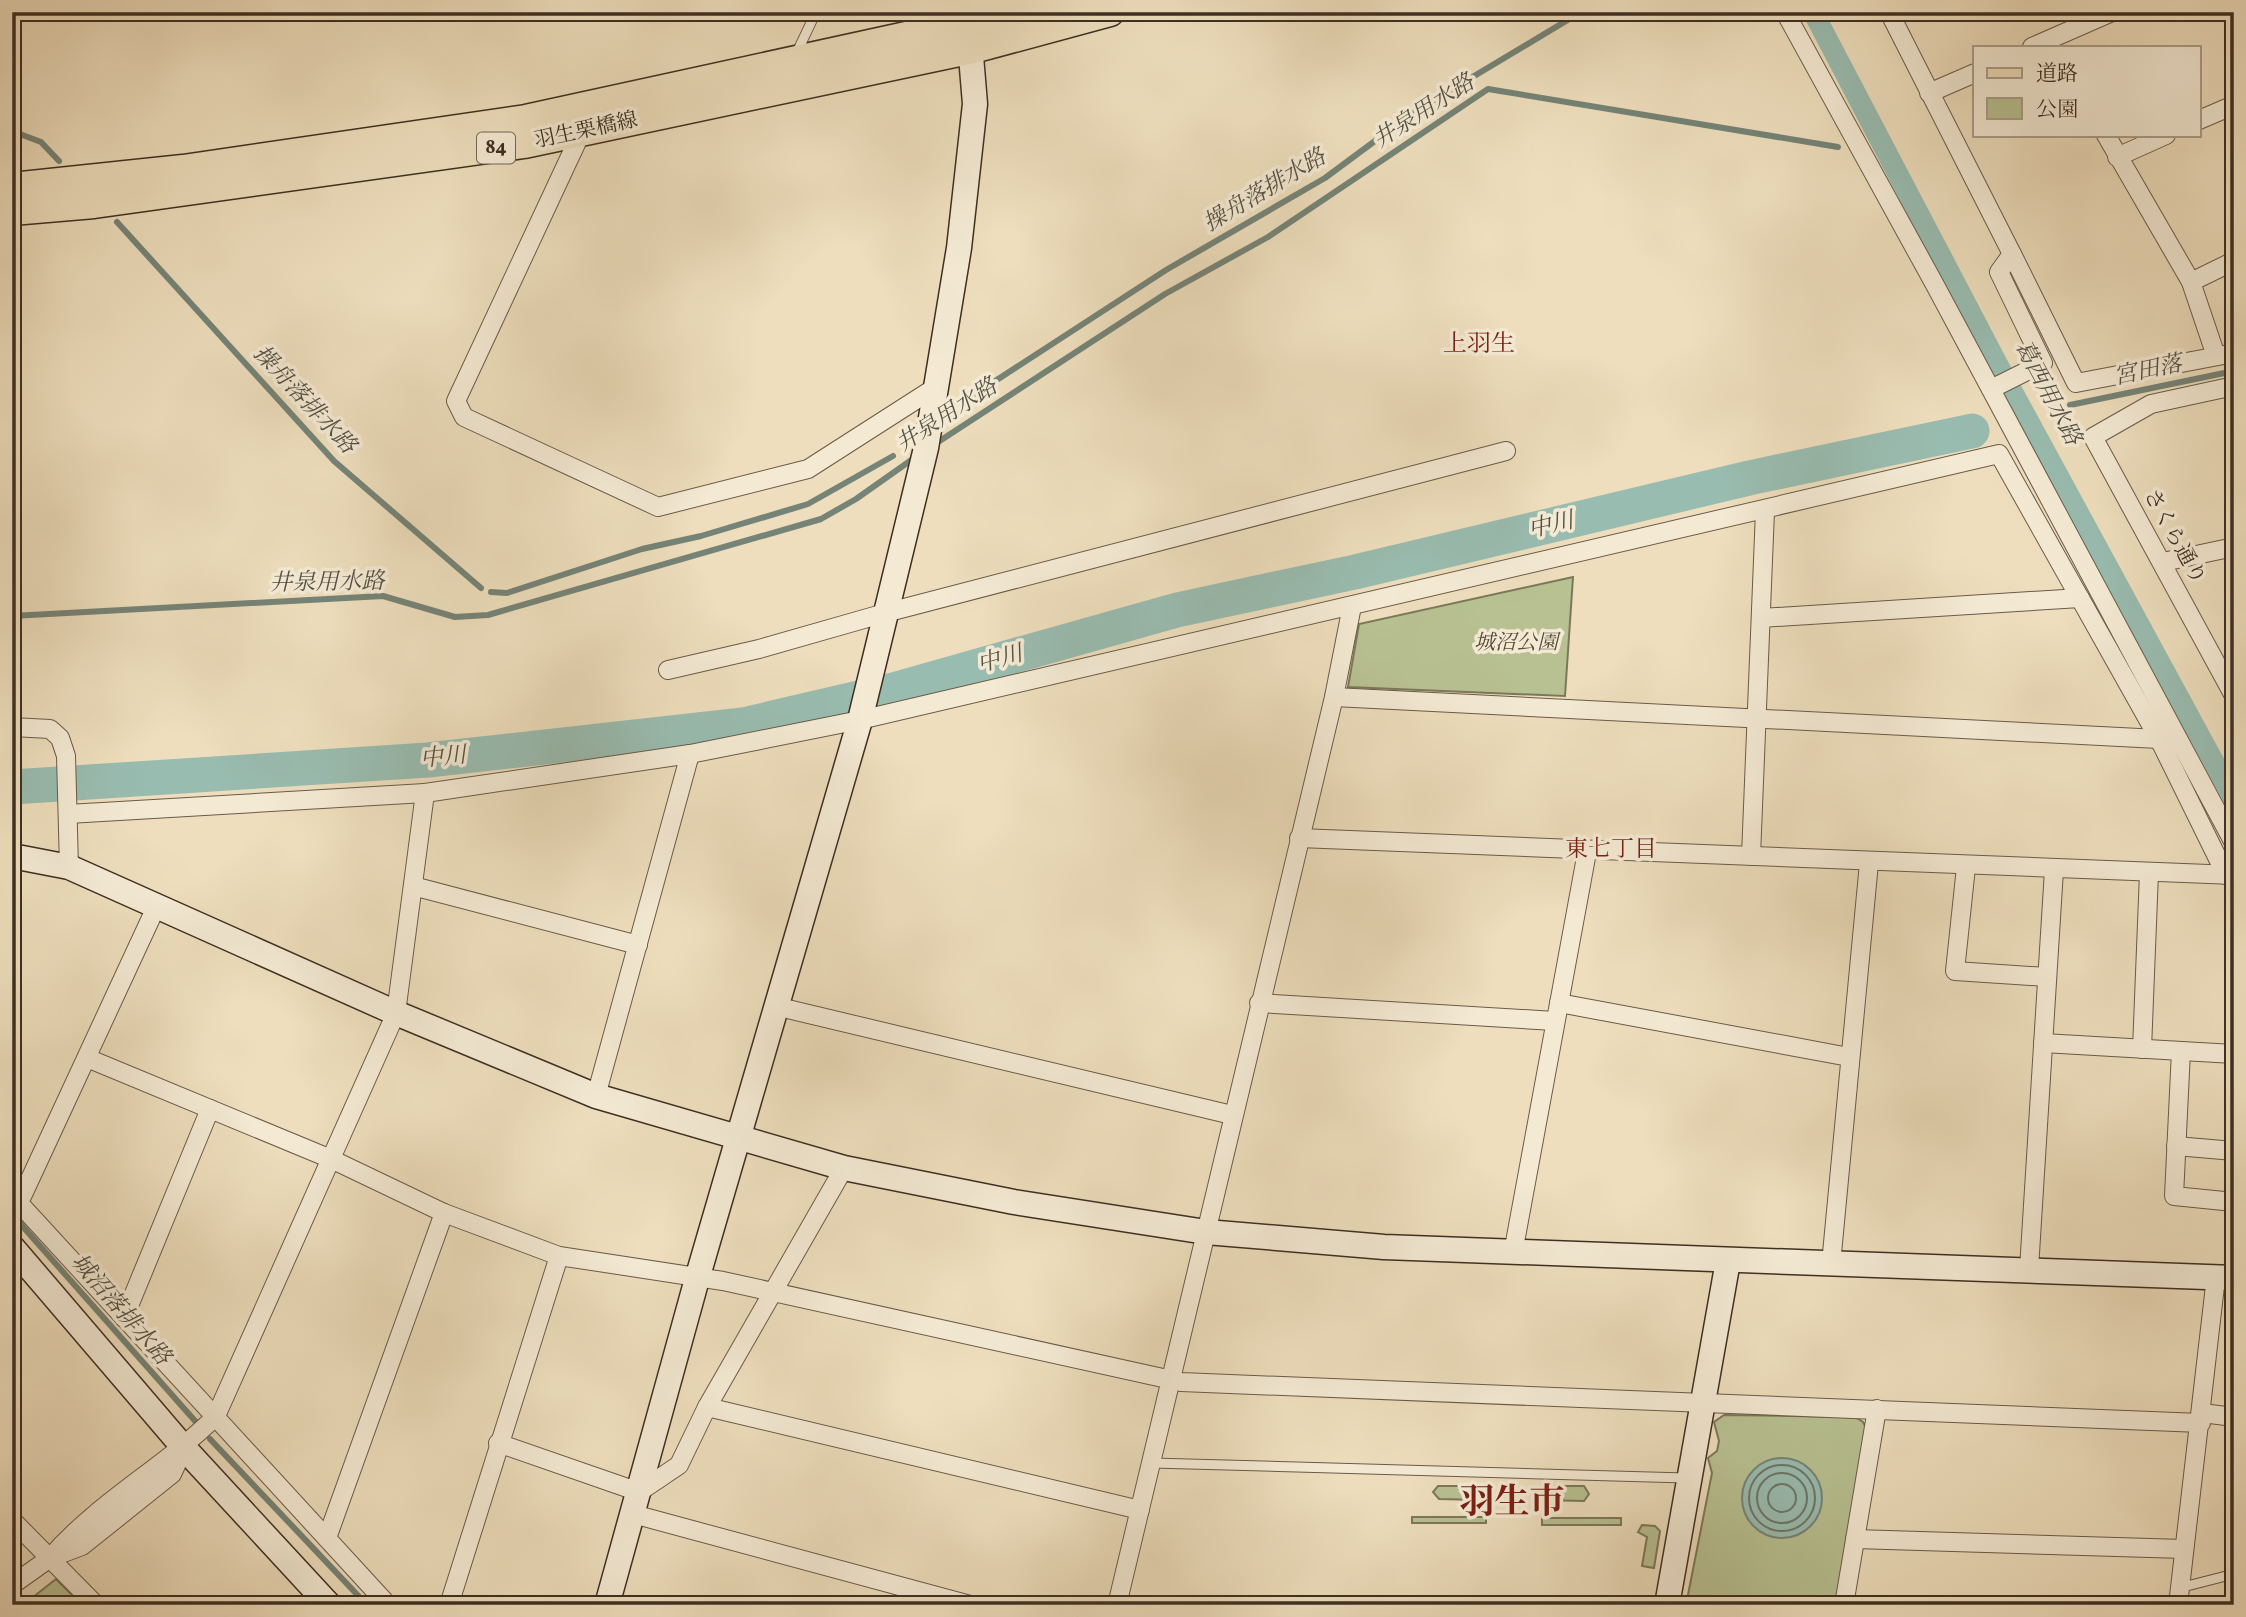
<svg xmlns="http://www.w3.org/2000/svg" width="2246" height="1617" font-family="Vollkorn,'Noto Serif JP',serif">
  <rect width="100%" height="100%" fill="#eedebd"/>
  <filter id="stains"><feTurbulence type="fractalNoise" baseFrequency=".00286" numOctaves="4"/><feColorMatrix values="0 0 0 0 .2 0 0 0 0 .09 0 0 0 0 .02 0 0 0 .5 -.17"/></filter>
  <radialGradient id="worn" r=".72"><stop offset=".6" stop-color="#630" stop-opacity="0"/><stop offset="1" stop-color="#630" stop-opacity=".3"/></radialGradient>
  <g fill="#b8c192" stroke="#7b785a" stroke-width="2">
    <path d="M1573 577 1565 696 1348 687 1359 624Z"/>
    <path d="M1724 1415 1855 1417 1863 1422 1868 1432 1839 1605H1686L1712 1473 1708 1458 1717 1451 1719 1441 1714 1422Z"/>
    <path d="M1438 1486H1480L1481 1500 1439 1499 1433 1492Z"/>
    <path d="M1541 1486H1584L1589 1494 1584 1501 1541 1500Z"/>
    <rect x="1412" y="1517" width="74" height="6"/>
    <rect x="1542" y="1518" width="79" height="7"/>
    <path d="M1642 1525 1655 1526 1660 1531 1654 1568 1642 1566 1647 1537 1638 1532Z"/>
    <path d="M56 1579 82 1605H23Z"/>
  </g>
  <circle fill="#99bcb0" stroke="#758477" stroke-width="2" cx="1782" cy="1498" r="40"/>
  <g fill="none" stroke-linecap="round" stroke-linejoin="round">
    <g stroke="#6c7669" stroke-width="2">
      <circle cx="1782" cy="1498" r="33"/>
      <circle cx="1782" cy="1498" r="25"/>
      <circle cx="1782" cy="1498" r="14"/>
    </g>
    <g stroke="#758477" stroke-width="6">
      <path d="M12 131 41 142 59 161"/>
      <path d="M117 222 334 461 481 588"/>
      <path d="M966 400 1166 270 1325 178 1414 112 1581 12"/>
      <path d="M2070 405 2234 371"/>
      <path d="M935 444 1165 294 1268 237 1488 89 1838 147"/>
      <path d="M491 592 507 593 642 549 701 536 808 504 893 456"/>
      <path d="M12 616 383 596 455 617 488 615 821 519 856 499 917 456"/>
      <path d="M17 1220 196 1422"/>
      <path d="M210 1439 367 1605"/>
    </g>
    <path stroke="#99bcb0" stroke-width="21" d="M1813 12 1998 365 2234 799"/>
    <path stroke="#99bcb0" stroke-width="35" d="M12 787 428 760 743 725 893 690 1177 610 1355 572 1749 478 1972 431"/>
    <defs>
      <g id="lane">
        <path d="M798 50 816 12"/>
        <path d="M1152 1463 1686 1478"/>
        <path d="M2179 1588 2234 1574"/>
      </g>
      <g id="street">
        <path d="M1785 12 1935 285 2234 843"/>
        <path d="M1889 12 2012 254 1999 272 2043 363 1991 389"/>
        <path d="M2032 47 2112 12"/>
        <path d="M1929 93 1975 73"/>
        <path d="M2199 120 2234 105"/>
        <path d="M582 131 456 401 464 417 658 507 808 469 936 387"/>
        <path d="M2106 135 2191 282 2216 356"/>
        <path d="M2117 157 2166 135"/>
        <path d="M2012 254 2076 383 2234 353"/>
        <path d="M2191 282 2234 261"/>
        <path d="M2234 386 2151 404 2093 437 2234 696"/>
        <path d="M2163 562 2234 547"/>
        <path d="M1761 618 2080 598"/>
        <path d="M668 670 759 649 885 613 1506 451"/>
        <path d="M1334 697 2159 739"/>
        <path d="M12 727 50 729 60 738 66 756 69 867"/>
        <path d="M68 814 425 793"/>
        <path d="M1299 838 2234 875"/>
        <path d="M1751 856 1765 511"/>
        <path d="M1966 867 1955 971 2047 977"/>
        <path d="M413 886 638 945"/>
        <path d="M157 905 19 1203 388 1605"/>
        <path d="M1259 1003 1555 1021"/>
        <path d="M1559 1003 1849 1057"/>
        <path d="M775 1006 1232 1115"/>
        <path d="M2043 1043 2234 1054"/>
        <path d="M2142 1049 2149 873"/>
        <path d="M2181 1051 2174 1196 2234 1202"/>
        <path d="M87 1058 331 1159 444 1213 559 1256 723 1281 1181 1382 2201 1423"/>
        <path d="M596 1096 690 754"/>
        <path d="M2176 1146 2234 1151"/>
        <path d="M1513 1253 1587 852"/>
        <path d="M1831 1264 1869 863"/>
        <path d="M2029 1269 2054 870"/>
        <path d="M124 1318 210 1109"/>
        <path d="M707 1407 1140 1510"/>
        <path d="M2202 1413 2234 1417"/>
        <path d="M498 1443 639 1492 679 1465 707 1407 844 1168"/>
        <path d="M184 1448 172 1474 82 1546 50 1558C98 1502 165 1467 216 1416L396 1013 425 793 690 754 860 720 1999 454 2159 739 2226 875"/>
        <path d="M633 1514 970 1605"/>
        <path d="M12 1520 96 1605"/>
        <path d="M327 1538 444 1213"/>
        <path d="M1855 1539 2184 1549"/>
        <path d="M12 1585 50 1558"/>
        <path d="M449 1605 559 1256"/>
        <path d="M1117 1605 1334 697 1352 606"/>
        <path d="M1844 1605 1877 1409"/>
        <path d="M2178 1605 2216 1277"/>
      </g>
      <g id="secondary">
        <path d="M12 856 69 867 396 1013 596 1096 844 1168 1014 1202 1206 1232 1384 1247 2234 1278"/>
        <path d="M12 1247 184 1448 329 1605"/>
        <path d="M607 1605 697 1279 860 720 926 448 959 248 975 104 969 32"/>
        <path d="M1667 1605 1728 1261"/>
      </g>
      <g id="primary">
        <path d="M12 187 183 169 526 119 1016 12"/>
        <path d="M12 211 94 204 524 144 973 49 1110 12"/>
      </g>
    </defs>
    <use href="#lane" stroke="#6a5b49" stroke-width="11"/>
    <use href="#street" stroke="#6a5b49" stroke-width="20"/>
    <use href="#secondary" stroke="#3e2f22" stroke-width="27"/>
    <use href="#primary" stroke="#3e2f22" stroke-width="31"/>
    <use href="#lane" stroke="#f4ead4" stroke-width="9"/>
    <use href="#street" stroke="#f4ead4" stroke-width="18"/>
    <use href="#secondary" stroke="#f4ead4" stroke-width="24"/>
    <use href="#primary" stroke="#eedebd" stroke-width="28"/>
  </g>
  <g text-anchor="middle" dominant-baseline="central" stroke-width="7" stroke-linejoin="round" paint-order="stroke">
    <rect fill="#f4ead4" stroke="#756757" stroke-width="2" x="477" y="132.5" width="38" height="31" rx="5"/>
    <g font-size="19" font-weight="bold" fill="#3e2f22">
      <text x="496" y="148">84</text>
    </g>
    <g font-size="21" fill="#3e2f22" stroke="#f4ead4">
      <text transform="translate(586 131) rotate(-12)">羽生栗橋線</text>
      <text transform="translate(2174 537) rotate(61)">さくら通り</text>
    </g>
    <g font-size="21" font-style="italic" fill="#564c38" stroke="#f4ead4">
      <text x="1516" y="643">城沼公園</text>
    </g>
    <g font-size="23" font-style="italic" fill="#555246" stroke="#f4ead4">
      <text transform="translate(1424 112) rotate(-33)">井泉用水路</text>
      <text transform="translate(1265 191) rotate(-31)">操舟落排水路</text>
      <text transform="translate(2148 371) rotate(-12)">宮田落</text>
      <text transform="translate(2047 393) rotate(62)">葛西用水路</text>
      <text transform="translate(304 400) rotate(47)">操舟落排水路</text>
      <text transform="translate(947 416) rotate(-33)">井泉用水路</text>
      <text transform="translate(1551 526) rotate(-13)">中川</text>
      <text transform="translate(327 583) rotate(-1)">井泉用水路</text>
      <text transform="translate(1000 660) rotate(-16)">中川</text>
      <text transform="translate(443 758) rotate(-6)">中川</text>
      <text transform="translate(120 1310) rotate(49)">城沼落排水路</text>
    </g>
    <g font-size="23" fill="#7a1f14" stroke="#f4ead4">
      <text x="1611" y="850">東七丁目</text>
    </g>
    <g font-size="24" fill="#7a1f14" stroke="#f4ead4">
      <text x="1479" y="345">上羽生</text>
    </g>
    <g font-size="35" font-weight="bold" fill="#7a1f14" stroke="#f4ead4">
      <text x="1512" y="1504">羽生市</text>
    </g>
  </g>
  <rect width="2246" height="1617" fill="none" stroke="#eedebd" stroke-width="42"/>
  <rect x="14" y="14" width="2218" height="1589" fill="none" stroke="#3e2f22" stroke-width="3.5"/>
  <rect x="21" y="21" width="2204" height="1575" fill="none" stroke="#3e2f22" stroke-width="2"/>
  <rect x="1973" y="46" width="228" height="91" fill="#f4ead4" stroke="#ab9f8d" stroke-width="2"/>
  <rect x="1987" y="68" width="35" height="10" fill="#eedebd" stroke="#ab9f8d" stroke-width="2"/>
  <text x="2036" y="80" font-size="21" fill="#3e2f22">道路</text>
  <rect x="1987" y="98" width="35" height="21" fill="#b8c192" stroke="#ab9f8d" stroke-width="2"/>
  <text x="2036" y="116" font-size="21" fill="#3e2f22">公園</text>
  <rect width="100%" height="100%" filter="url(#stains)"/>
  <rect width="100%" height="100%" fill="url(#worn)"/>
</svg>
